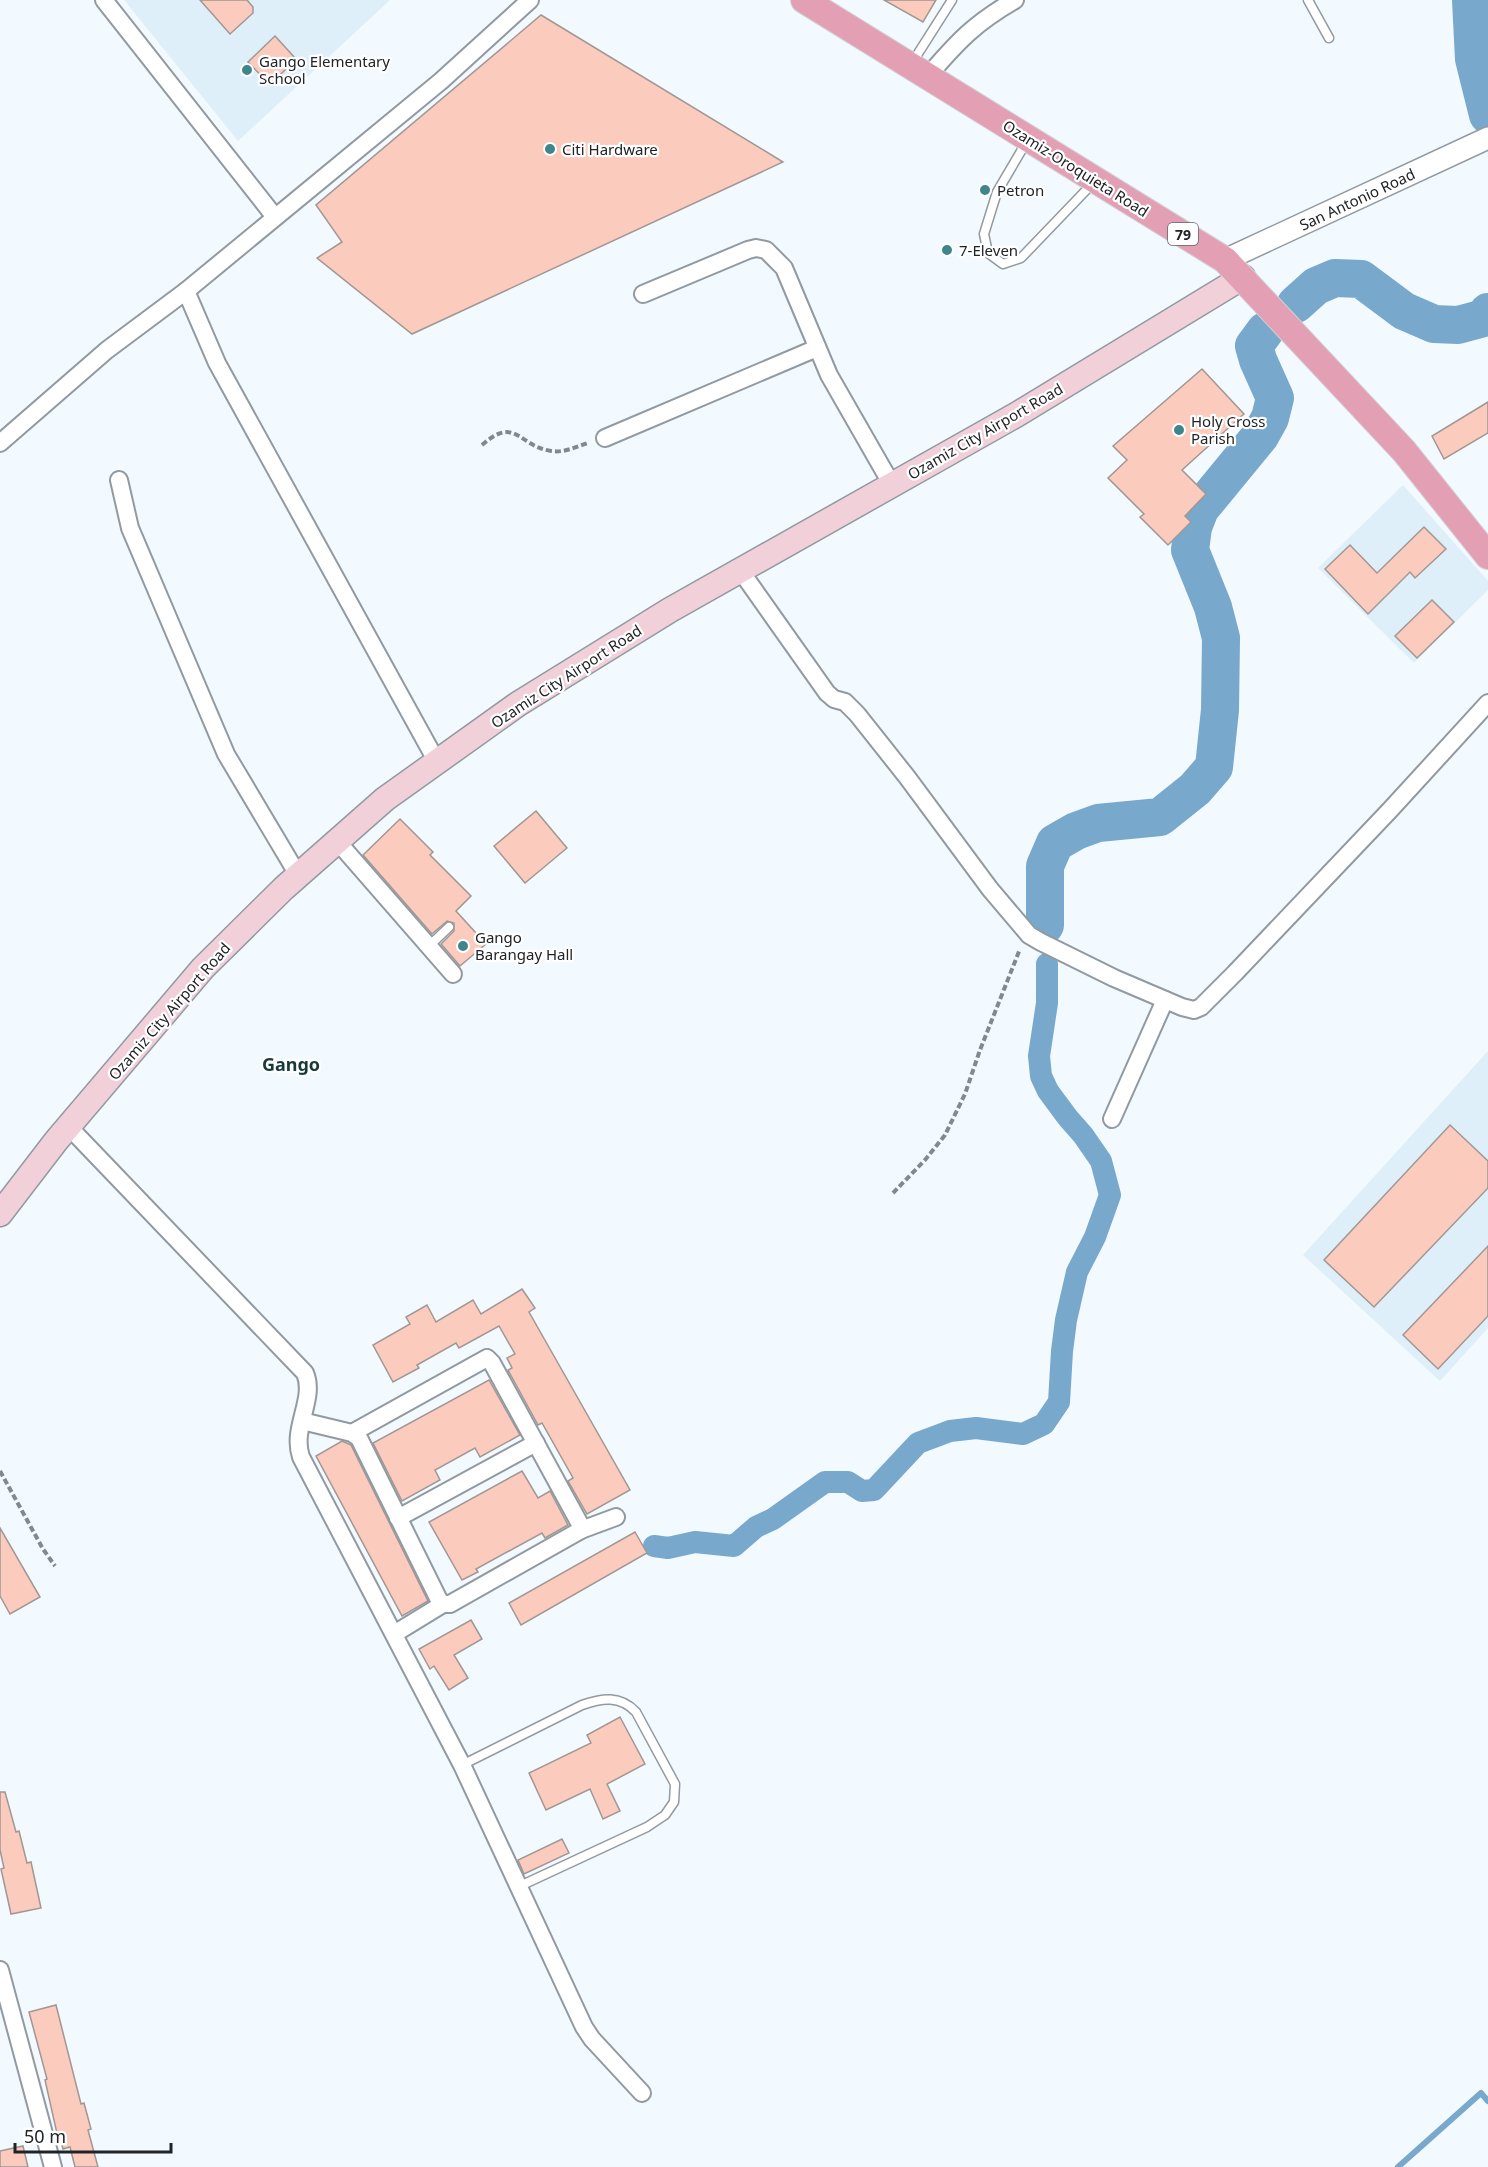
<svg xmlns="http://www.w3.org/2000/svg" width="1488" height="2167" font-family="'Noto Sans',sans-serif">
  <rect width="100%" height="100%" fill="#f2f9ff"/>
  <g fill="#dfeffa">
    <path d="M124 0H390L238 141Z"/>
    <path d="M1403 485 1488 581V590L1414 663 1318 568Z"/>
    <path d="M1488 1051V1328L1440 1381 1303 1255Z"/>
  </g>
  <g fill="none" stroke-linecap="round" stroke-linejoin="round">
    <path stroke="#78a8cb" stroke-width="6" d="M1398 2167 1481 2093 1488 2101"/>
    <path stroke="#78a8cb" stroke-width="22" d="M654 1546 668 1548 695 1542 734 1546 756 1527 773 1519 825 1482H848L862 1491 874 1490 918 1443 950 1431 976 1428 1023 1434 1044 1424 1059 1402 1062 1351 1066 1320 1077 1272 1095 1237 1110 1195 1101 1161 1083 1135 1068 1118 1048 1091 1041 1076 1039 1056 1047 1003V964"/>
    <g stroke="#78a8cb" stroke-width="38">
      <path d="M1471 0 1474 59 1488 115"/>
      <path d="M1296 304 1316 286 1335 278 1361 279 1404 311 1434 324 1458 325 1484 318 1488 312"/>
      <path d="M1045 925V866L1055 843 1076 831 1098 823 1160 817 1195 789 1214 767 1220 710 1221 638 1213 607 1190 550 1193 527 1200 509 1260 436 1270 418 1275 398 1258 360 1254 346 1265 331"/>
    </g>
  </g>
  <g fill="#fbcbbd" stroke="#a19794" stroke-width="1.5">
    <path d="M200 0H247L253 7V13L230 34Z"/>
    <path d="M884 0H936L923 22Z"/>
    <path d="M541 15 783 162 412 334 317 258 342 242 316 205Z"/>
    <path d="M275 36 296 59 270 85 248 62Z"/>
    <path d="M1202 369 1244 414 1182 470 1206 494 1185 516 1191 522 1168 545 1140 517 1144 514 1108 478 1127 460 1113 446Z"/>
    <path d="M1488 402V433L1444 459 1432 436Z"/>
    <path d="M1424 527 1446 549 1415 578 1410 572 1368 614 1325 569 1350 545 1377 573Z"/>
    <path d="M1432 600 1454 622 1417 658 1395 636Z"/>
    <path d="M536 811 567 848 525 883 494 846Z"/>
    <path d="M400 819 433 852 430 855 471 896 456 911 486 944 460 966 441 944 454 931V923L447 921 432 934 363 855Z"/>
    <path d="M1450 1125 1488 1161V1188L1374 1307 1324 1260Z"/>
    <path d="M1488 1246V1316L1438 1369 1403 1335Z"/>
    <path d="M522 1289 535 1308 529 1312 630 1490 587 1514 568 1481 573 1478 542 1423 538 1425 508 1370 512 1368 507 1358 515 1354 499 1326 459 1348 456 1343 417 1365 419 1368 393 1382 373 1345 410 1324 406 1317 427 1305 436 1322 473 1300 481 1314Z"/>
    <path d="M489 1380 520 1435 480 1457 475 1448 435 1470 440 1480 402 1501 373 1443Z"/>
    <path d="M342 1441 351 1445 428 1601 402 1616 316 1456Z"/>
    <path d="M522 1471 538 1498 550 1491 568 1525 545 1538 542 1533 476 1569 478 1572 462 1580 429 1522Z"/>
    <path d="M0 1528 40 1597 10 1614 0 1596Z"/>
    <path d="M635 1532 647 1553 521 1625 509 1603Z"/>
    <path d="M471 1620 482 1639 454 1655 468 1678 449 1690 434 1666 430 1669 419 1649Z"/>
    <path d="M620 1717 645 1764 607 1784 620 1811 603 1819 590 1789 546 1810 529 1773 591 1743 587 1735Z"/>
    <path d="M0 1792H5L16 1832 19 1831 27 1863 31 1862 41 1908 11 1914 1 1869 4 1868 0 1850Z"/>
    <path d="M562 1839 569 1853 524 1874 518 1860Z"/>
    <path d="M56 2005 81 2104 84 2103 91 2129 88 2130 98 2167H75L70 2147 63 2149 60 2137 58 2138 45 2080 47 2079 29 2012Z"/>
    <path d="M23 2146 28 2167H0V2151Z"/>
  </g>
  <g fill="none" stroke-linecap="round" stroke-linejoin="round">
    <defs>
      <g id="service">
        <path d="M1308 0 1329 38"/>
        <path d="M912 63 952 0"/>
        <path d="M1027 141 997 192 984 234 988 253 1003 264 1021 258 1093 183"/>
        <path d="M429 946 449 927"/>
        <path d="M462 1765 582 1705C602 1698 620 1695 636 1712L675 1784 674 1802 665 1815 647 1827 520 1886"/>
      </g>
      <g id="minor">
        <path d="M104 0 275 217"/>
        <path d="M928 76C958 41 975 23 1015 0"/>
        <path d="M186 291 217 363 437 762"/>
        <path d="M643 294 748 250 756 248 766 250 784 268 829 375 892 485"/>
        <path d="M605 438 817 348"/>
        <path d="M0 443 107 350 186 291 441 81 530 0"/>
        <path d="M119 480 130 528 226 754 298 875"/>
        <path d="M740 570 827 693 834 699 845 702 857 714 907 777 990 889 1029 935 1041 942 1114 978 1182 1007 1194 1010 1201 1007 1235 973 1390 810 1488 703"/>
        <path d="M337 841 453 974"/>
        <path d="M1112 1119 1165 1000"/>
        <path d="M68 1126 305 1373C316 1399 291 1428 301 1457L462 1765 584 2027 592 2039 642 2093"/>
        <path d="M302 1421 352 1433 359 1438 439 1600 443 1604H450L581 1530V1526L492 1363 487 1358 352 1433"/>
        <path d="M398 1518 536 1443"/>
        <path d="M581 1530 616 1517"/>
        <path d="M394 1634 443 1604"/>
        <path d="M0 1970 53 2167"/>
      </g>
      <path id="tertiary" d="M1225 260 1488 138"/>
      <path id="secondary" d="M0 1214 56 1141 203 968 284 888 385 799 518 704 670 610 1016 415 1243 277"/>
      <path id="primary" d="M804 0 1225 260 1404 451 1488 556"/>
    </defs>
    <use href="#service" stroke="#929aa1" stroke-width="11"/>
    <use href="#minor" stroke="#929aa1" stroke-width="20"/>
    <use href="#tertiary" stroke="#929aa1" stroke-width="24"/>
    <use href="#secondary" stroke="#929aa1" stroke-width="27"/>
    <use href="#primary" stroke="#d2d3d4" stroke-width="28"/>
    <g stroke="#82888b" stroke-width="4" stroke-dasharray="6 3" stroke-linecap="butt">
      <path d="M482 445C516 415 518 446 551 451 564 453 576 447 588 443"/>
      <path d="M893 1193 925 1160 945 1135 965 1094 980 1050 1020 949"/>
      <path d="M0 1471 43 1549 55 1566"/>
    </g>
    <use href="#service" stroke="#fff" stroke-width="8"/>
    <use href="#minor" stroke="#fff" stroke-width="16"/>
    <use href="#tertiary" stroke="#fff" stroke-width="21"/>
    <use href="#secondary" stroke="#f1d0da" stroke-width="24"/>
    <use href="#primary" stroke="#e3a0b5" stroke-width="26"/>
  </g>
  <g fill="#3e858c" stroke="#fff" stroke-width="2">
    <circle cx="247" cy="70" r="6"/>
    <circle cx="550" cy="149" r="6"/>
    <circle cx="985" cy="190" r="6"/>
    <circle cx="947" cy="250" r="6"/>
    <circle cx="1179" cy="430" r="6"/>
    <circle cx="463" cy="946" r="6"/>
  </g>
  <g text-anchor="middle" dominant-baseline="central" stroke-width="4.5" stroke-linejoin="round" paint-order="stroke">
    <rect fill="#fff" stroke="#636667" stroke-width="1.5" x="1168" y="223" width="30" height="22" rx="4.5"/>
    <g font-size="14" font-weight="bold" fill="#202426">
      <text x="1183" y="234">79</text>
    </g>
    <g font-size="15" fill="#202426" stroke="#fff" text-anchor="start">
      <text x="259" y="61">Gango Elementary<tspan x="259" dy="17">School</tspan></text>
      <text x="562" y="149">Citi Hardware</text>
      <text x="997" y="190">Petron</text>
      <text x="959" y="250">7-Eleven</text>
      <text x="1191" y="421">Holy Cross<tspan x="1191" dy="17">Parish</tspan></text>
      <text x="475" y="937">Gango<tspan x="475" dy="17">Barangay Hall</tspan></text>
    </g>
    <g font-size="15" fill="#202426" stroke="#fff">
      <text transform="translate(1076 168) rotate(32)">Ozamiz-Oroquieta Road</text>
      <text transform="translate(1357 199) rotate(-25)">San Antonio Road</text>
      <text transform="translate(985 431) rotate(-30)">Ozamiz City Airport Road</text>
      <text transform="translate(566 676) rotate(-33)">Ozamiz City Airport Road</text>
      <text transform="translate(169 1011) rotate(-49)">Ozamiz City Airport Road</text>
    </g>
    <g font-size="18" font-weight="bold" fill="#183a3d" stroke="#fff">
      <text x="291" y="1064">Gango</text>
    </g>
  </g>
  <path d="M15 2143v9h156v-9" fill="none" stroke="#202426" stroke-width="3"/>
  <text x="24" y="2143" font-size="18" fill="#202426" stroke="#ffffff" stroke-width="4.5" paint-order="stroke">50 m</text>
</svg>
